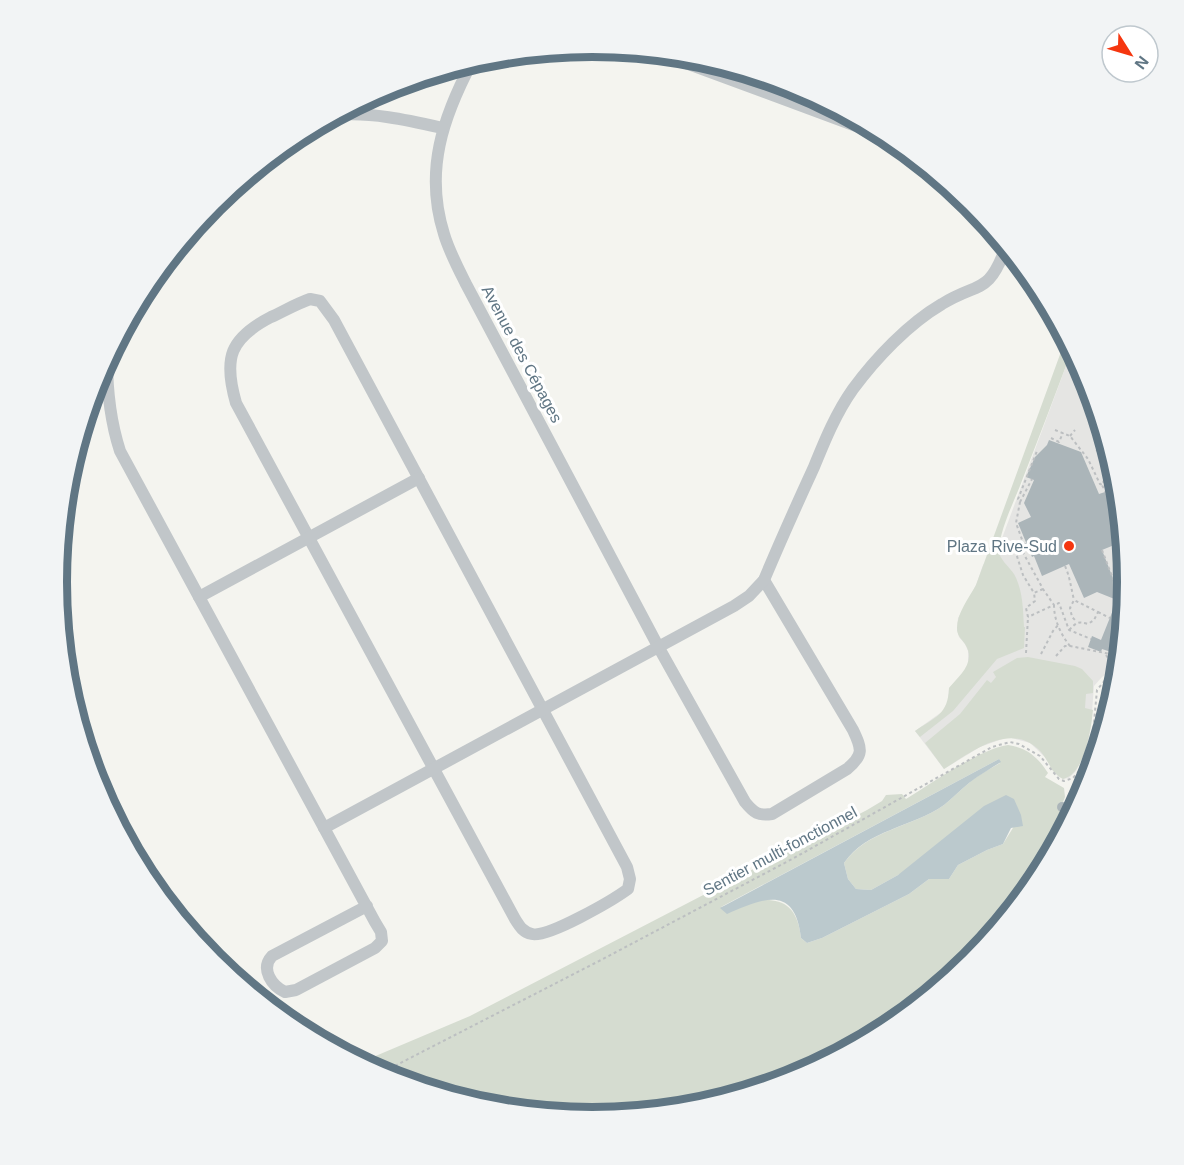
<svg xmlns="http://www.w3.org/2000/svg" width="1184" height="1165" font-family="Helvetica,sans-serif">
  <rect width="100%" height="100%" fill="#f4f4ef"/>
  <path fill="#e5e5e3" d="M1072 350 1087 378 1118 478 1128 583 1120 665 1102 677 1094 686 1091 725 1087 745 1076 771 1069 778 1063 779 1058 776 1052 770 1048 760 1030 743 1008 737 980 747 944 769 915 731 943 711 948 704 949 688 965 672 968 664V651L965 644 959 637 957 630 958 618 976 585 983 565 998 549Z"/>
  <g fill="#d5dcd0" fill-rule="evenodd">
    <path d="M1066 338 1072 350C1056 392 1040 435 1023 478 1015 500 1002 524 999 547 997 558 1009 566 1014 574 1023 590 1023 609 1024 627H1025L1024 648 997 659 953 711 920 737 915 731C935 717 948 715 949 688 959 676 977 662 965 644 961 638 957 636 957 628 957 613 969 598 976 585Z"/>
    <path d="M1028 657 1075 666 1082 669 1093 681V693L1086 694 1085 708 1093 710C1091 729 1085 774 1063 779 1050 772 1049 761 1041 752 1011 720 972 752 944 769L925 743 960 714 987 680 991 683 996 677 993 672 1017 658Z"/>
    <path d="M1008 745C1027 748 1038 757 1048 773L1045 777 1064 788 1065 797 1063 802 1059 803 1057 807 1062 813 1065 812 1072 817 1037 881 971 962 889 1028 797 1078 696 1108 592 1118 487 1108 387 1078 359 1063 470 1016 867 810 882 801 886 795 902 794 906 799C934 782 977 750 1008 745ZM999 759 1000 763C990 769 978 775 969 783 960 790 953 798 944 805 913 827 867 830 844 863L848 879 856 889 871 890 898 875 1021 815 1003 844 987 850 958 865 949 879H929L909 894 822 938 807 943 801 938C796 886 758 900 721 907Z"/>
  </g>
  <path fill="#bbc9cd" d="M999 759 1001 762C990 769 979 775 969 783 960 790 953 798 944 805 913 827 866 830 844 863L848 879 856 889 871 890 898 875 984 806 1006 795 1014 799 1021 815 1023 826 1011 828 1003 844 987 850 958 865 949 879H929L909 894 822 938 807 943 801 938C795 883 762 899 727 914L720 908Z"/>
  <g fill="#abb5b9">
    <path d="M1049 440 1081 452 1099 494 1105 492 1123 534 1124 541 1102 550 1114 581 1123 585 1126 579 1128 583 1125 618 1111 652 1102 649 1101 652 1088 647 1092 636 1101 640 1117 600 1097 592 1084 598 1069 564 1042 576 1034 556 1032 557 1018 523 1031 517 1024 503 1034 480 1026 477 1035 457 1047 445Z"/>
    <circle cx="1062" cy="807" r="5"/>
  </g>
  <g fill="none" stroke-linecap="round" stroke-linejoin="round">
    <g stroke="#bcbfc1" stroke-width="2" stroke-dasharray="3 3" stroke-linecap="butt">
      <path d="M1055 430 1070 436 1088 459 1100 484 1109 487 1118 484"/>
      <path d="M1070 436 1075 430"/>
      <path d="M1051 438 1059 442 1063 433"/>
      <path d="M1096 450 1102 453 1101 457 1107 468 1112 469 1115 468"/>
      <path d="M1109 469 1102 485 1113 506 1121 510"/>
      <path d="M1020 502 1032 479"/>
      <path d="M1112 507 1119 492"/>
      <path d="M1026 544 1020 547 1043 589 1054 605 1028 617"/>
      <path d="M1024 545 1016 523 1020 502 1018 499 1037 451"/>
      <path d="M1020 547 1015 550 1023 575 1034 593 1043 589"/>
      <path d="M1102 550 1113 579 1128 585"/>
      <path d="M1065 566C1070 577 1071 588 1074 600"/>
      <path d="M1098 612 1110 618"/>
      <path d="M1069 630C1077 622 1078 621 1088 624L1094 620 1098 612 1074 600 1070 608 1072 617 1077 622"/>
      <path d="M1070 646C1061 635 1054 620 1054 605L1059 603 1069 630 1091 639"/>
      <path d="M1026 653 1028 617 1026 608 1035 601 1034 593"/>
      <path d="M1041 654 1053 631 1059 624"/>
      <path d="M1106 655 1111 663 1112 674"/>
      <path d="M1056 656 1065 646H1070L1110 654 1114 652 1123 629"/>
      <path d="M1111 663 1121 656"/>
      <path d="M1091 776 1089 772 1092 763"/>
      <path d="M1066 806 1079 803"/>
      <path d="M379 1074 601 960 794 858 992 747 1010 742 1019 744 1040 756 1059 779 1064 781 1073 778 1080 770 1093 733 1097 690 1106 679 1119 669"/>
    </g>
    <g stroke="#c1c6c9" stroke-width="12">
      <path d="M673 55 686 63 894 140"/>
      <path d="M472 62C443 117 424 171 444 234 449 251 458 268 466 284L659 648 745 802C754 813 758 816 772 814L847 769C864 755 862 749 853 730L764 580"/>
      <path d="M336 115C372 112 407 120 443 128"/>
      <path d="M310 299 320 301 334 320 627 867 630 879 628 889C613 900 548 938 532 934 523 932 520 927 515 919L236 403C223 358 230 338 271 317 284 311 296 304 310 299Z"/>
      <path d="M107 359C107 391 110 420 120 451L375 922 381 932 382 941 375 948 296 990 285 992C272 986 260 969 272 956L367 906"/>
      <path d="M199 597 419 478"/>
      <path d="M324 828 734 606 749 596 764 580C780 542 797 504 814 467 825 440 836 413 853 389 876 358 908 324 942 304 979 281 988 296 1006 247"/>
    </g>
  </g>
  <circle fill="#f5360f" stroke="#fff" stroke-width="2" cx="1069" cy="546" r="6"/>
  <g text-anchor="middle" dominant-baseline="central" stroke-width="6" stroke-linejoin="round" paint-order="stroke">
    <g font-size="16" fill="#607684" stroke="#fff">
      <text transform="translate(522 354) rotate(62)">Avenue des Cépages</text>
      <text transform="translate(780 851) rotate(-28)">Sentier multi-fonctionnel</text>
    </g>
    <g font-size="16" fill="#607684" stroke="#fff" text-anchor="end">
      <text x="1057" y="546">Plaza Rive-Sud</text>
    </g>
  </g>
  <path d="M0 0H1184V1165H0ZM67 582a525 525 0 1 1 1050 0a525 525 0 1 1-1050 0Z" fill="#f2f4f5" fill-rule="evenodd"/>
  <path fill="none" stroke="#607684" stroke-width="8" d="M67 582a525 525 0 1 1 1050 0a525 525 0 1 1-1050 0Z"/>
  <g transform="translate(1130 54) rotate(127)"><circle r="28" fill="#ffffff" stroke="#bfc8ce" stroke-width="1.5"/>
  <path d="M0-4.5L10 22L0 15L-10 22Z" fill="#f5360f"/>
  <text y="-9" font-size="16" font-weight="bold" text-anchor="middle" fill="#607684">N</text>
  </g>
</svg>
